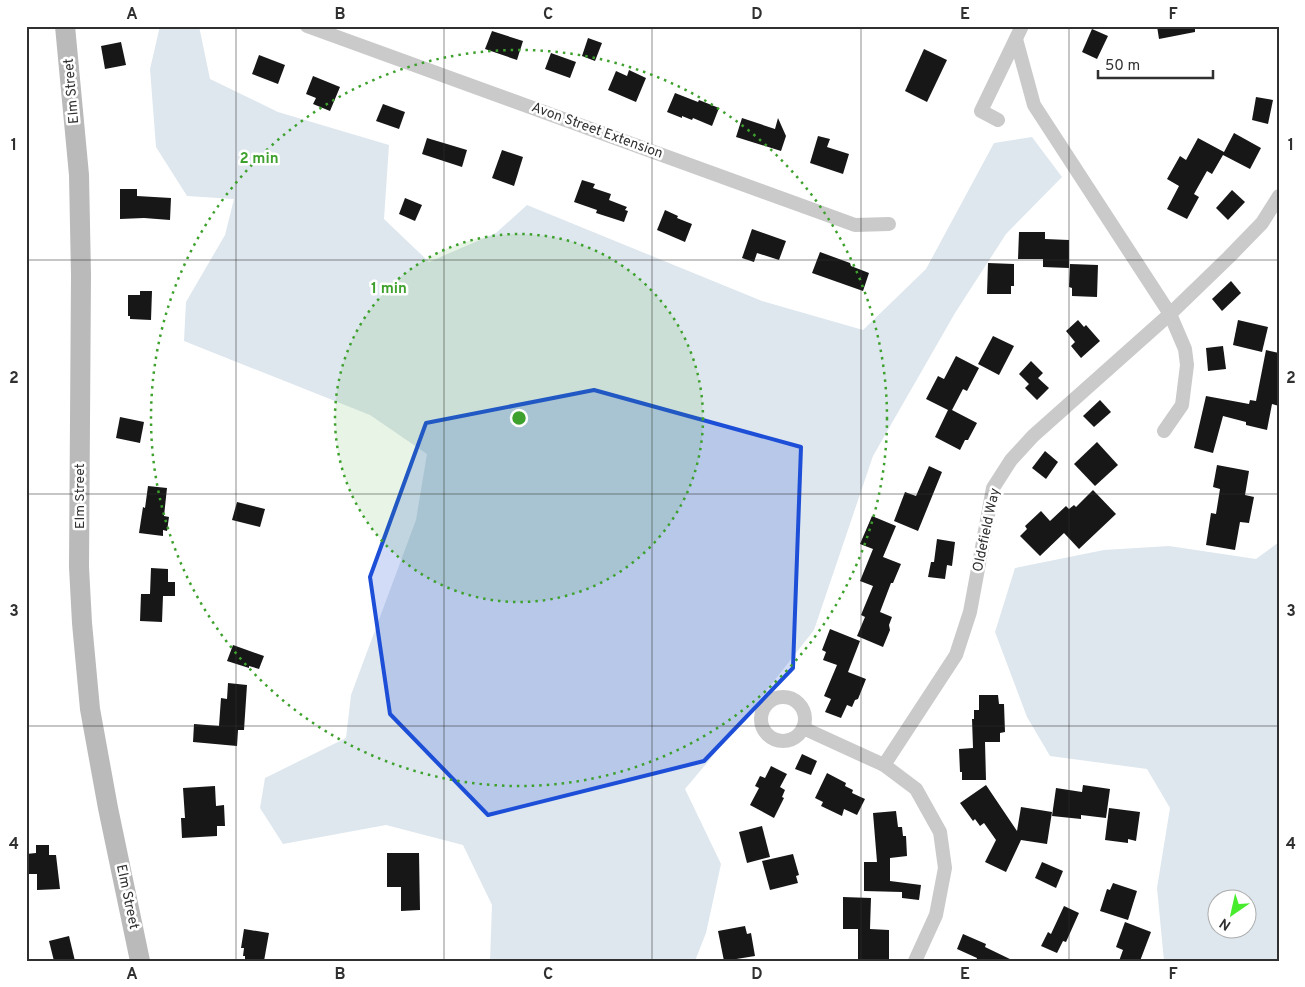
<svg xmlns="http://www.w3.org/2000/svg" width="1305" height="987" font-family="Overpass,sans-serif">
  <rect width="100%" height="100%" fill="#fff"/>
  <g fill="#dee7ee" fill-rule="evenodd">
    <path d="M160 26H199L210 79 278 112 389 145 384 219 429 262 496 233 527 205 762 301 863 330 926 269 994 143 1032 137 1062 177 1006 234 955 313 873 456 814 630 748 714 685 789 721 864 706 933 695 961H490L492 905 463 845 386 825 283 844 260 808 265 778 346 738 351 695 416 520 427 454 370 415 184 341 186 302 225 235 234 199 187 196 156 147 150 69Z"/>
    <path d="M1279 542V961H1164L1157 888 1170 808 1147 769 1050 756 1027 717 995 632 1015 568 1104 550 1169 546 1256 559ZM1218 900H1248V930H1218Z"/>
  </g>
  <g fill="#171717">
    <path d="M1157 26H1195V32L1159 39Z"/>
    <path d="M1092 29 1108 36 1097 59 1082 52Z"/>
    <path d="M492 31 523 41 517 60 485 49Z"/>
    <path d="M588 38 602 43 595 61 582 56Z"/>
    <path d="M121 42 126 65 105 69 101 46Z"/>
    <path d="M924 49 947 60 927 102 905 91Z"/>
    <path d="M551 53 576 62 570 78 545 69Z"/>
    <path d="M259 55 285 65 278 84 252 74Z"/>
    <path d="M629 70 646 78 636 102 608 90 616 71 627 76Z"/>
    <path d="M313 76 340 87 330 111 313 104 316 98 306 94Z"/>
    <path d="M675 93 698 102 699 100 719 108 712 126 693 118 692 120 682 116V118L667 112Z"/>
    <path d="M1256 97 1273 100 1268 124 1252 120Z"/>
    <path d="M383 104 405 112 399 129 376 121Z"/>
    <path d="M742 118 775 129 778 118 786 136 781 151 736 137Z"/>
    <path d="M1234 133 1261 148 1250 169 1223 155 1212 174 1207 171 1194 194 1199 197 1187 219 1167 209 1179 186 1167 179 1180 156 1186 160 1198 138 1224 152Z"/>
    <path d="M818 136 830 139 827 147 849 154 843 174 810 163Z"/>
    <path d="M427 138 467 150 462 167 422 154Z"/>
    <path d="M502 150 523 157 514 186 492 178Z"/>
    <path d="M582 180 595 184 593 188 611 194 609 200 627 207 625 210 628 211 624 222 596 213 597 210 574 202Z"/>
    <path d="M120 189H137V196L171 198 170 220 144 218 120 219Z"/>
    <path d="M1232 190 1245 202 1228 220 1216 208Z"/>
    <path d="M405 198 422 205 415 221 399 214Z"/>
    <path d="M665 210 678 216 677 218 692 224 685 242 657 230Z"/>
    <path d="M752 229 786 241 779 260 757 253 754 262 742 258Z"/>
    <path d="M1019 232H1045V239L1069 240V268L1043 267V259H1018Z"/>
    <path d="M820 252 850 263 851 266 869 273 863 291 812 273Z"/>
    <path d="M988 263 1014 264V286H1011V294H987Z"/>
    <path d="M1070 264 1098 265 1097 297 1072 296V288L1069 287Z"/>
    <path d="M1231 281 1241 293 1222 311 1212 299Z"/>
    <path d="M140 291H152L151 320 130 319V316H128V295H140Z"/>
    <path d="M1078 320 1084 327 1086 325 1100 341 1081 358 1071 346 1075 342 1066 331Z"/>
    <path d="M1238 320 1268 327 1262 352 1233 345Z"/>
    <path d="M993 336 1014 346 999 375 978 364Z"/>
    <path d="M1223 346 1226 369 1208 371 1206 348Z"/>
    <path d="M1266 350 1279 353V406L1272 404 1267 430 1246 425V422L1223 416 1213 453 1194 448 1206 396 1249 404 1250 400 1256 401Z"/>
    <path d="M956 356 979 368 967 391 963 389 952 410 977 423 968 440H965L960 450 935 437 948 410 926 399 938 376 944 379Z"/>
    <path d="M1031 361 1043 373 1038 378 1049 388 1037 400 1025 388 1029 384 1019 374Z"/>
    <path d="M1100 400 1111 412 1094 427 1083 416Z"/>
    <path d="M120 417 144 422 140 443 116 438Z"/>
    <path d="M1097 442 1118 465 1095 486 1074 464Z"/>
    <path d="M1045 451 1058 462 1046 479 1032 468Z"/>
    <path d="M1217 465 1249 471 1245 495 1254 497 1249 523 1240 522 1235 550 1206 545 1211 513 1216 514 1220 489 1213 487Z"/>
    <path d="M929 466 942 472 918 531 894 521 905 492 916 496Z"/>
    <path d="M148 486 167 488 164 516 169 517 167 531 163 530V536L139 533 143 507 145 508Z"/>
    <path d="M1093 490 1116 514 1079 549 1064 533 1040 556 1020 536 1027 529 1025 526 1041 511 1050 521 1066 506 1069 509 1074 505 1076 507Z"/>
    <path d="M237 502 265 509 260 527 232 520Z"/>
    <path d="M872 516 896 526 883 557 901 564 893 583H891L880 612 892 617 889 625 890 630 883 647 857 636 865 617 861 615 873 586 860 581 873 549 860 544Z"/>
    <path d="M937 539 955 542 952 566 947 565 945 579 928 577 931 562H934Z"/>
    <path d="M151 568 168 569V582H175V596H163L162 622 140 621 141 594H150Z"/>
    <path d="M830 629 860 641 848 672 866 679 858 699 855 700 852 707 847 705 841 718 825 712 831 699 824 696 837 665 823 660 826 652 822 650Z"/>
    <path d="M233 645 264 656 259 669 249 666V668L227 661Z"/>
    <path d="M228 683 247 685 244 730H238L237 746 193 742 194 724 219 726 221 698 227 699Z"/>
    <path d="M979 695H998L999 704H1004L1005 732 1000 733V742H985L986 780H962V772H960L959 749 973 748 972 719H974V710H979Z"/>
    <path d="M802 754 817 761 811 775 795 769Z"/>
    <path d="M771 766 787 774 780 787 785 790 782 797 784 798 774 818 750 805 759 788 755 786 760 776 765 778Z"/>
    <path d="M827 773 846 783 845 786 853 790 852 793 865 799 857 815 844 809 842 816 821 806 823 802 815 798Z"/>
    <path d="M986 785 1017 831 1021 807 1052 812 1047 844 1021 840 1006 872 985 862 996 840 984 823 980 826 975 819 973 821 960 803Z"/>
    <path d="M1083 785 1110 789 1106 818 1081 815V819L1052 816 1056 788 1082 792Z"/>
    <path d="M215 786 216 806 224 805 225 826H217V836L182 838 181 818H185L183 788Z"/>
    <path d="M1109 808 1140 812 1136 841 1128 839V843L1105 840Z"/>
    <path d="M896 811 898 827H902L903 836H906L907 856 890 858V881L921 885 919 900 902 898V892L864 891V862H877L873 813Z"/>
    <path d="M762 826 770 857 747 863 739 832Z"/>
    <path d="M36 845H49V855H56L60 889 37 890V874H26V854L36 853Z"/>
    <path d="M387 853H419L420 910 401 911V887H387Z"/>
    <path d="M793 854 799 875 796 876 798 883 770 890 762 861Z"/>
    <path d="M1042 862 1063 871 1056 888 1035 878Z"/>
    <path d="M1113 883 1137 891 1128 920 1100 911 1107 889 1110 890Z"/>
    <path d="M843 897 871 898 870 929 889 930V961H858V929H843Z"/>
    <path d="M1064 906 1079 913 1066 942 1063 941 1057 953 1041 946 1048 932 1051 934Z"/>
    <path d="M1125 922 1151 932 1140 961H1119L1123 950 1116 947Z"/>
    <path d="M745 926 747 934 751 933 755 956 724 961 718 931Z"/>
    <path d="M244 929 269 933 264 961H245V956H243L244 948H241Z"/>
    <path d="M963 934 986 944 985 947 1014 961H976L977 958 957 949Z"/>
    <path d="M69 936 75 961H54L49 941Z"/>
  </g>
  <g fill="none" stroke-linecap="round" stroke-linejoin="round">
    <g stroke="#cacaca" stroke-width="14">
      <path d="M307 26 855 225 889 224"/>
      <path d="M1016 39 1034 105 1170 314 1185 349 1187 365 1182 405 1164 431"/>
      <path d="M998 120 981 111 1022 26"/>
      <circle cx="783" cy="719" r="22"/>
      <path d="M803 728 884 765"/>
      <path d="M915 961 936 915 945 868 940 832 916 789 884 765 956 655 970 612 993 488 1011 460 1033 436 1170 314 1229 257 1262 223 1279 196"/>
    </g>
    <path stroke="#bababa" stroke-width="20" d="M65 26 79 175 81 275 79 567 82 623 90 709 108 808 140 961"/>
  </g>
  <path fill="#1d4ed8" fill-opacity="0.2" stroke="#1d4ed8" stroke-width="4" stroke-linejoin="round" d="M594 390 801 447 793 668 704 761 488 815 390 714 370 577 426 423Z"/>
  <path fill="none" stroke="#303030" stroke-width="1" stroke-opacity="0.55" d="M236 26V961M444 26V961M652 26V961M861 26V961M1069 26V961M26 260H1279M26 494H1279M26 726H1279"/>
  <circle cx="519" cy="418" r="184" fill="#3ea12e" fill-opacity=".12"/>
  <g fill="none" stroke="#3ea12e" stroke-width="2.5" stroke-dasharray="2.5 5">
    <circle cx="519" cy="418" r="184"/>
    <circle cx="519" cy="418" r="368"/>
  </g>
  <g text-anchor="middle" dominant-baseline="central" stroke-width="5" stroke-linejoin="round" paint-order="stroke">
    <g font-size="14" fill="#303030" stroke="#fff">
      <text transform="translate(72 91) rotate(-95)">Elm Street</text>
      <text transform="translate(597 131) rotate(20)">Avon Street Extension</text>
      <text transform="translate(80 496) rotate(-90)">Elm Street</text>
      <text transform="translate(987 530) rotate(-78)">Oldefield Way</text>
      <text transform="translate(127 897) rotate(78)">Elm Street</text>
    </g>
  </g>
  <circle cx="519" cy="418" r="8" fill="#3ea12e" stroke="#fff" stroke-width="2.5"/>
  <g font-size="15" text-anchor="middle" font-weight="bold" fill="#3ea12e" stroke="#fff" stroke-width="5" stroke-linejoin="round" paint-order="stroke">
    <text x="259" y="163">2 min</text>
    <text x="389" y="293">1 min</text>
  </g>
  <rect width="1305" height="987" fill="none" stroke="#ffffff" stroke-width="55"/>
  <g transform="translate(1232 914) rotate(214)"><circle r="24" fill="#ffffff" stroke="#acacac"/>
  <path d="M0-4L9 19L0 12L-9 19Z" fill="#47ec2d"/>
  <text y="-8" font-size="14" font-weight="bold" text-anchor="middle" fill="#303030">N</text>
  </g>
  <path d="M1098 70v8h115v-8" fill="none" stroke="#303030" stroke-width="2.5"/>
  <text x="1105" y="70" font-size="15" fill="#303030" stroke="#ffffff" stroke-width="4" paint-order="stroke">50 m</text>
  <rect x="28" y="28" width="1250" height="932" fill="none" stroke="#303030" stroke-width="2"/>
  <g font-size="16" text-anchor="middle" font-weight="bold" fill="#303030">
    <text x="132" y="19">A</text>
    <text x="340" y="19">B</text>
    <text x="548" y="19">C</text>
    <text x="757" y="19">D</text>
    <text x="965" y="19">E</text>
    <text x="1173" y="19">F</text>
    <text x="14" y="150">1</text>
    <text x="1291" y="150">1</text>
    <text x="14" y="383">2</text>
    <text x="1291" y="383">2</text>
    <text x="14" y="616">3</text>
    <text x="1291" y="616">3</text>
    <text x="14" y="849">4</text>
    <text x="1291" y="849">4</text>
    <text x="132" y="979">A</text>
    <text x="340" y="979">B</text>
    <text x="548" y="979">C</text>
    <text x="757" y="979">D</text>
    <text x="965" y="979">E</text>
    <text x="1173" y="979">F</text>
  </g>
</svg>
